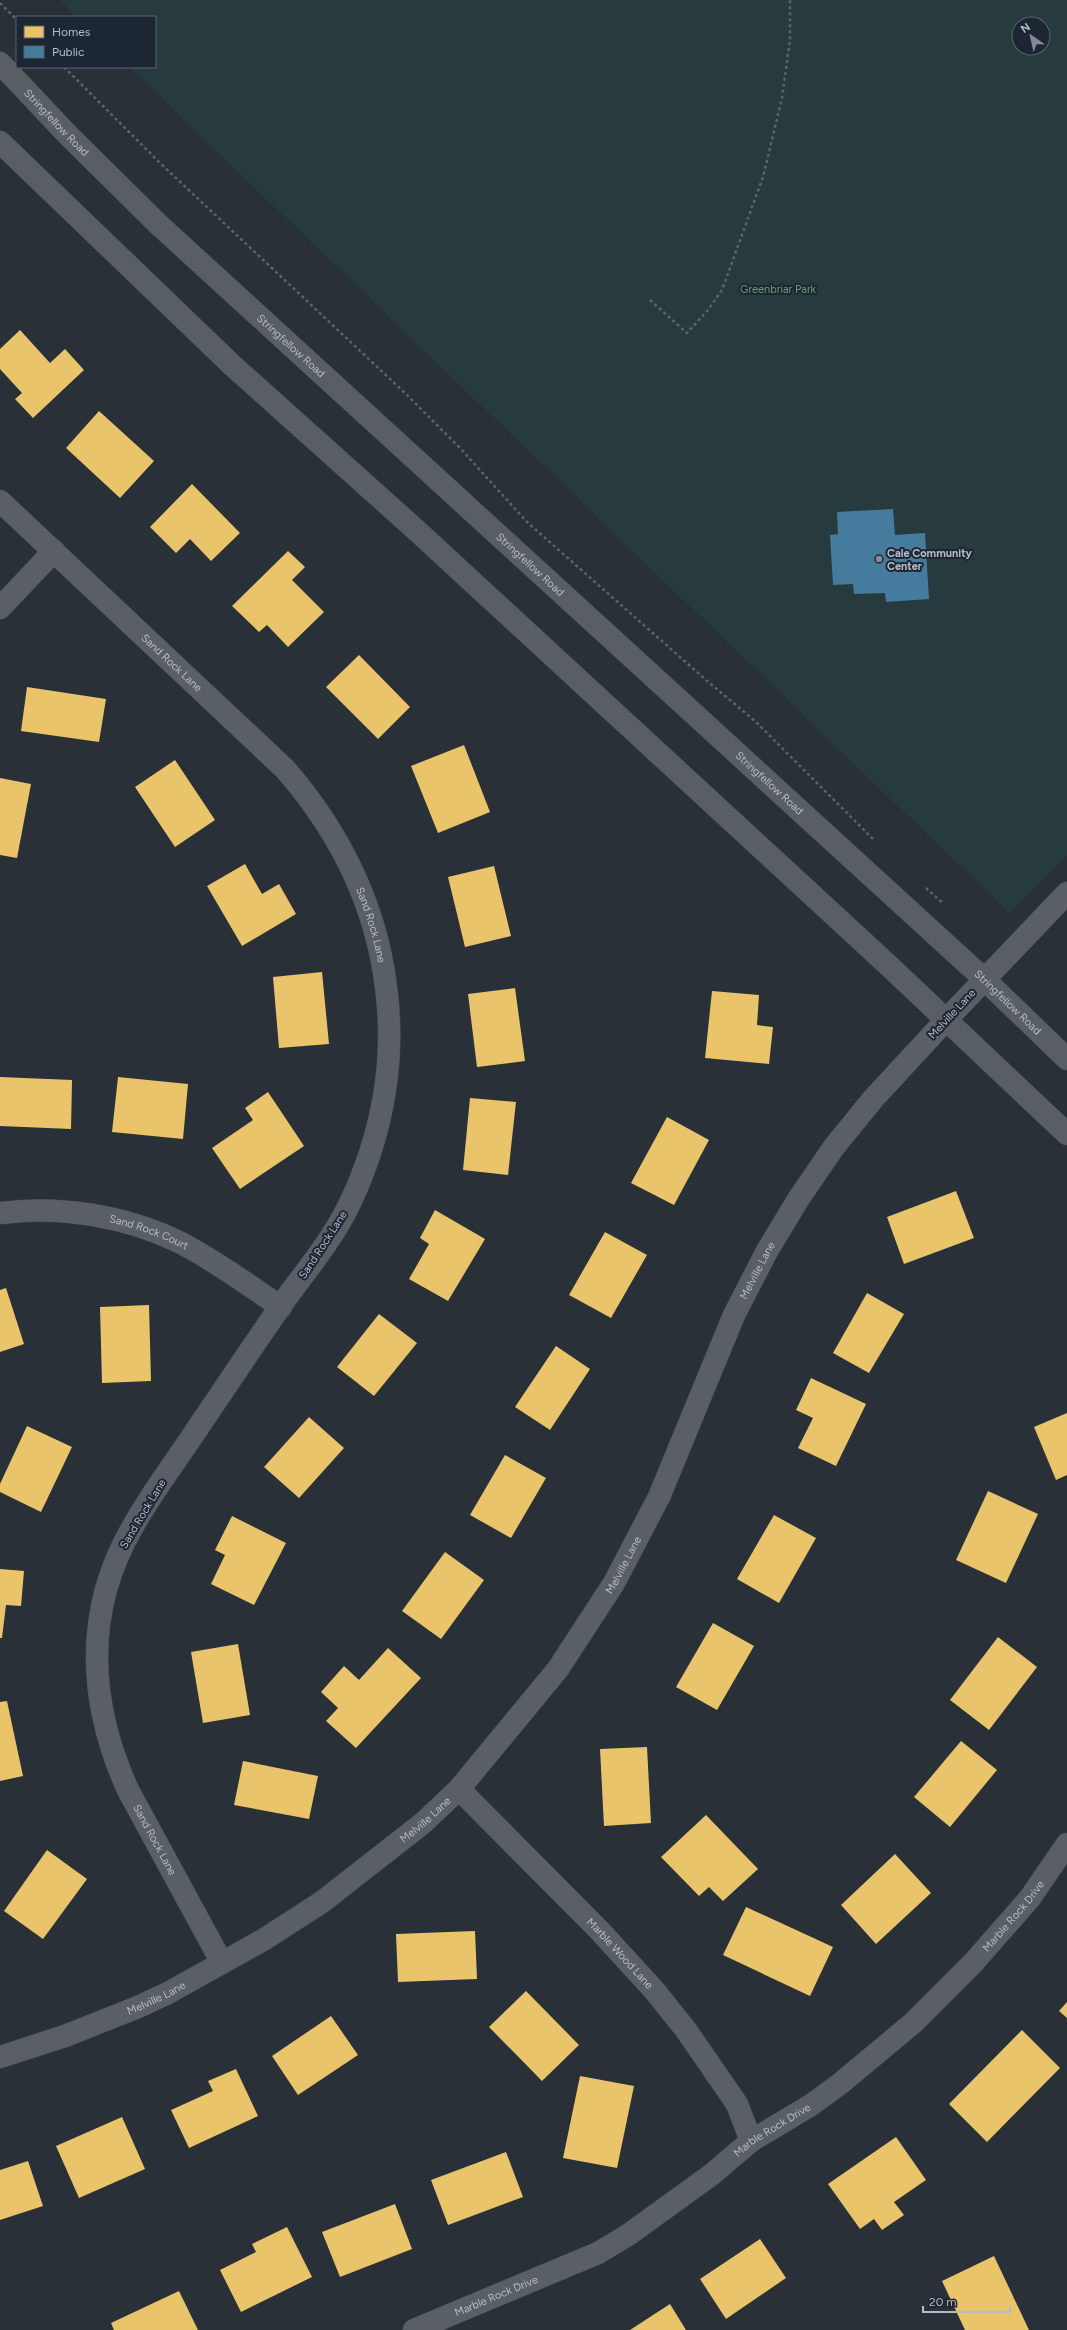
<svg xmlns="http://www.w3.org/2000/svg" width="1067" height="2330" font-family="Figtree,sans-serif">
  <rect width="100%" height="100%" fill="#2a3038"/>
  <path fill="#273a3e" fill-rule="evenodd" d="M60 0H1067V855L1009 913 129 67H155V17H77ZM1019 24H1043V48H1019Z"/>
  <g fill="#e9c46a">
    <path d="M20 330 50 363 65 349 84 370 33 418 15 399 22 393 0 369V349Z"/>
    <path d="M99 411 154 461 120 498 66 448Z"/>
    <path d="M192 484 240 533 211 561 190 539 176 553 150 527Z"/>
    <path d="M288 551 305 567 292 580 324 612 288 647 267 625 259 632 232 606Z"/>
    <path d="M359 655 410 707 378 739 326 687Z"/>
    <path d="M27 687 106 699 99 742 21 731Z"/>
    <path d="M464 745 490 812 438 833 411 766Z"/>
    <path d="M175 760 215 820 175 847 135 787Z"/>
    <path d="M0 778 31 784 17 858 0 855Z"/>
    <path d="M245 864 262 894 279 884 296 914 242 946 207 886Z"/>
    <path d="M494 866 511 936 465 947 448 877Z"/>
    <path d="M322 972 329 1044 279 1048 273 977Z"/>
    <path d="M515 988 525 1061 477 1067 468 994Z"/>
    <path d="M712 991 759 995 757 1025 773 1027 769 1064 705 1058Z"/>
    <path d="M0 1077 72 1080 71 1129 0 1126Z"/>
    <path d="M118 1077 188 1084 183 1139 112 1132Z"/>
    <path d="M268 1092 304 1146 240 1189 212 1148 253 1120 245 1108Z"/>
    <path d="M470 1098 516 1102 508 1175 463 1170Z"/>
    <path d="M667 1117 709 1140 674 1205 631 1183Z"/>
    <path d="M956 1191 974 1238 904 1264 887 1217Z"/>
    <path d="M435 1210 485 1239 448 1301 409 1279 429 1244 420 1238Z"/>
    <path d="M605 1232 647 1255 611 1318 569 1295Z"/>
    <path d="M6 1288 24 1344 0 1352V1290Z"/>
    <path d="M867 1293 904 1314 869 1373 833 1353Z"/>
    <path d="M149 1305 151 1381 102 1383 100 1307Z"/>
    <path d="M379 1314 417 1343 374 1396 337 1367Z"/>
    <path d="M556 1346 590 1369 550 1430 515 1407Z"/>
    <path d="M811 1378 866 1404 836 1466 798 1448 813 1418 796 1410Z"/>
    <path d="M1067 1413V1475L1056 1480 1034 1427Z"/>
    <path d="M309 1417 344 1448 299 1498 264 1467Z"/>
    <path d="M27 1426 72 1447 41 1512 0 1492V1484Z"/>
    <path d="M505 1455 546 1478 511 1538 470 1515Z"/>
    <path d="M988 1491 1038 1514 1006 1583 956 1560Z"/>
    <path d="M774 1515 816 1538 779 1603 737 1579Z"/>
    <path d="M232 1516 286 1543 254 1605 211 1584 225 1555 215 1550Z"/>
    <path d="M445 1552 484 1580 441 1639 402 1611Z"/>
    <path d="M0 1569 24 1571 21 1606 6 1605 2 1638H0Z"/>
    <path d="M713 1623 754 1646 717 1710 676 1687Z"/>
    <path d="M998 1637 1037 1667 989 1730 950 1700Z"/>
    <path d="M238 1644 250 1715 203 1723 191 1652Z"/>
    <path d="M388 1648 421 1678 356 1748 326 1721 338 1708 321 1692 344 1666 359 1680Z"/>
    <path d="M7 1701 23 1776 0 1781V1702Z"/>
    <path d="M961 1741 997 1770 950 1827 914 1797Z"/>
    <path d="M647 1747 651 1823 604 1826 600 1749Z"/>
    <path d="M243 1761 318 1776 309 1819 234 1805Z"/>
    <path d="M706 1815 758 1869 723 1901 709 1887 699 1896 661 1857Z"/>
    <path d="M47 1850 87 1879 43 1939 4 1911Z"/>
    <path d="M895 1854 931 1893 876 1944 841 1905Z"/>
    <path d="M746 1907 833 1947 810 1996 723 1955Z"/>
    <path d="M475 1931 477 1979 398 1982 396 1934Z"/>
    <path d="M526 1991 579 2045 542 2081 489 2027Z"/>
    <path d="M1067 2002V2018L1059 2011Z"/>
    <path d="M331 2016 358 2055 298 2095 272 2056Z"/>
    <path d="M1022 2030 1060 2068 987 2142 949 2104Z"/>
    <path d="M236 2069 258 2116 189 2148 171 2110 213 2091 208 2081Z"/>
    <path d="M580 2076 634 2086 617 2168 563 2158Z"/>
    <path d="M122 2117 145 2169 79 2198 56 2146Z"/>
    <path d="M896 2137 926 2180 894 2202 904 2215 882 2230 874 2219 860 2229 828 2184Z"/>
    <path d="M506 2152 523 2197 448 2225 431 2180Z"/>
    <path d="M28 2161 43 2206 0 2220V2170Z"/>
    <path d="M395 2204 412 2249 340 2277 322 2232Z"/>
    <path d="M287 2227 312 2277 241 2312 220 2270 256 2252 252 2244Z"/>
    <path d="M760 2239 786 2278 726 2319 700 2279Z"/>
    <path d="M994 2256 1029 2330H965L942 2281Z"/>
    <path d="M179 2291 198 2330H114L111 2323Z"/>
    <path d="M670 2304 686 2330H630Z"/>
  </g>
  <path fill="#457b9d" d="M893 509 895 535 925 533 929 599 886 602 885 593 854 594 853 584 833 585 830 535 838 534 837 512Z"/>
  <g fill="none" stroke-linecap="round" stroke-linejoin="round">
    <defs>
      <g id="minor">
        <path id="s1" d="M0 501 285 769C339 831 376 905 386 987 396 1061 382 1136 350 1203 334 1237 309 1267 287 1297 254 1344 223 1391 191 1438 171 1468 149 1497 132 1528 83 1613 89 1704 128 1790L222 1963"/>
        <path d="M0 608 54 551"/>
        <path id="s2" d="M0 1213C59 1205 127 1216 181 1243 216 1261 248 1285 281 1307"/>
        <path id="s3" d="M459 1789 599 1930 654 1990 686 2030 737 2104 751 2141"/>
        <path id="s4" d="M0 2057 65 2036 138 2007 168 1993 263 1940 322 1902 423 1823 459 1789 558 1669 614 1583 659 1497 734 1315 767 1251 799 1198 834 1147 873 1099 946 1020"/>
        <path id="s5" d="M414 2330 598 2253 628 2235 711 2175 751 2141 811 2105 841 2083 913 2023 973 1963 1030 1898 1067 1844"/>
      </g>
      <path id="tertiary" d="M946 1020 1067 893"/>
      <g id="secondary">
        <path id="s6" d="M0 63 68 135 158 224 984 979 1067 1059"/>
        <path d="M0 142 233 366 415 529 887 964 1067 1134"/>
      </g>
    </defs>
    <use href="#minor" stroke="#484c53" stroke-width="23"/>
    <use href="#tertiary" stroke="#484c53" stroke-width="23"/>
    <use href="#secondary" stroke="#484c53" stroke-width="23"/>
    <g stroke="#5d636a" stroke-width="2.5" stroke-dasharray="3 3" stroke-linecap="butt">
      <path d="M0 3 17 20"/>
      <path d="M64 67 160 163 406 394 460 448 527 522 706 680 755 721 874 840"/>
      <path d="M650 300 687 333 708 310 722 290 763 177 782 98 790 40V0"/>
      <path d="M926 888 944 904"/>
    </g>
    <use href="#minor" stroke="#5a5e66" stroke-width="22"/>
    <use href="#tertiary" stroke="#5a5e66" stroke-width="22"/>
    <use href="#secondary" stroke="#595d64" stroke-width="22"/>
  </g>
  <circle fill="#848b96" stroke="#1d2633" stroke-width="1.5" cx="879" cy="559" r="4"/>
  <g text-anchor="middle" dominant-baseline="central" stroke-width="4" stroke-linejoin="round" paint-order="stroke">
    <g font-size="11" fill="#b4bcc9" stroke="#1d2633">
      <text stroke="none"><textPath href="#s6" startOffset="82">Stringfellow Road</textPath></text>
      <text stroke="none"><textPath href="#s6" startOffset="406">Stringfellow Road</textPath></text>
      <text stroke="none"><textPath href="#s6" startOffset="730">Stringfellow Road</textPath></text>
      <text stroke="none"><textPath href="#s1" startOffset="236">Sand Rock Lane</textPath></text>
      <text stroke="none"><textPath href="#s6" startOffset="1054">Stringfellow Road</textPath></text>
      <text stroke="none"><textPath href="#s1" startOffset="571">Sand Rock Lane</textPath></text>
      <text stroke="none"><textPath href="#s6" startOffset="1378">Stringfellow Road</textPath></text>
      <text transform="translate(952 1014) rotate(-47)">Melville Lane</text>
      <text stroke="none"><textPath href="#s2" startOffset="152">Sand Rock Court</textPath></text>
      <text transform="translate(323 1245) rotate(-57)">Sand Rock Lane</text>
      <text stroke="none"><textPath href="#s4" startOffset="1139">Melville Lane</textPath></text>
      <text transform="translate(143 1514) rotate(-59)">Sand Rock Lane</text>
      <text stroke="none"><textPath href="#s4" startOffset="815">Melville Lane</textPath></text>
      <text stroke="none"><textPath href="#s4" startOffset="491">Melville Lane</textPath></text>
      <text stroke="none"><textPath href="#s1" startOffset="1578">Sand Rock Lane</textPath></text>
      <text stroke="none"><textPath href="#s5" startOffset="737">Marble Rock Drive</textPath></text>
      <text stroke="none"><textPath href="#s3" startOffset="230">Marble Wood Lane</textPath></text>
      <text stroke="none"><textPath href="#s4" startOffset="167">Melville Lane</textPath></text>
      <text stroke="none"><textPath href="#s5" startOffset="413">Marble Rock Drive</textPath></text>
      <text stroke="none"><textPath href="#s5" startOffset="89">Marble Rock Drive</textPath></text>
    </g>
    <g font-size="11" fill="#6b9a76" stroke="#1d2633">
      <text x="778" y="289">Greenbriar Park</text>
    </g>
    <g font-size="11" font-weight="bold" fill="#b4bcc9" stroke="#1d2633" text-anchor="start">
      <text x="887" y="553">Cale Community<tspan x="887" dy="13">Center</tspan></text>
    </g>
  </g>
  <rect x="16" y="16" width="140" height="52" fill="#1d2633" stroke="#59626f"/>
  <rect x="24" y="26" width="20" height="12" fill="#e9c46a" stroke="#59626f"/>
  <text x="52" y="36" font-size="12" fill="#b4bcc9">Homes</text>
  <rect x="24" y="46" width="20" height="12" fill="#457b9d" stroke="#59626f"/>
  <text x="52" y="56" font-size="12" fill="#b4bcc9">Public</text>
  <g transform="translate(1031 36) rotate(326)"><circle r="19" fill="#1d2633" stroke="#59626f"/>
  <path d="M0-3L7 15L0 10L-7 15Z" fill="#848b96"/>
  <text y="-6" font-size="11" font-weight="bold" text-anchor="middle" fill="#b4bcc9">N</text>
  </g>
  <path d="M923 2306v6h87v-6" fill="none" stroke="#b4bcc9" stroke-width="2"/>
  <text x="929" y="2306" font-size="12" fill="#b4bcc9" stroke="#1d2633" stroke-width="3" paint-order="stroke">20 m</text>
</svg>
